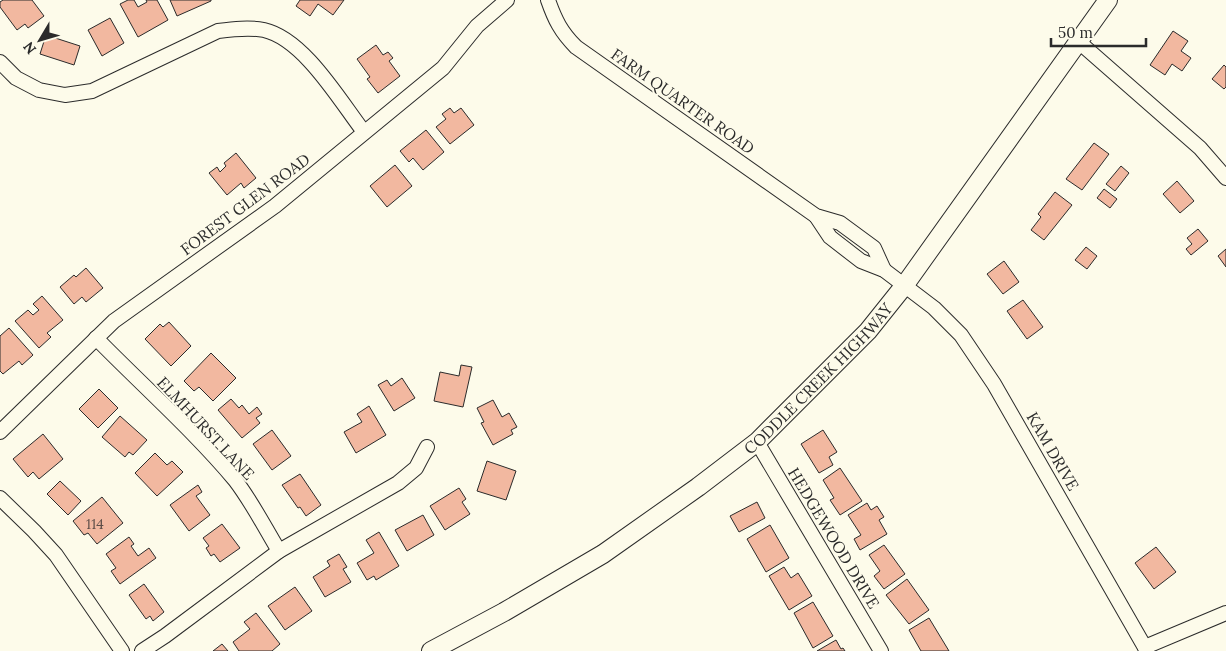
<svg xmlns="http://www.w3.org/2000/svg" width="1226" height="651" font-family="Lora,serif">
  <rect width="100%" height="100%" fill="#fdfbea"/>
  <g fill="#f2b8a0" stroke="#2b2b2b">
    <path d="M3 0H32L44 16 28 28 25 24 17 30 0 7V2Z"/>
    <path d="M128 0H134L138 7 147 2 146 0H157L168 20 138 37 120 4Z"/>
    <path d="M170 0H211V1L177 16Z"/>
    <path d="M300 0H344L333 15 318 4 310 16 296 6Z"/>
    <path d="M110 18 124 43 102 56 88 30Z"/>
    <path d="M1173 31 1188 41 1181 51 1191 58 1182 71 1172 64 1165 75 1150 65Z"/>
    <path d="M46 35 80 46 74 65 40 54Z"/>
    <path d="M376 45 383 55 388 52 393 58 389 61 400 76 378 93 367 79 370 77 357 59Z"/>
    <path d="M1224 65 1226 67V87L1224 89 1212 79Z"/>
    <path d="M450 108 454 113 461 108 474 125 450 144 436 127 446 119 442 114Z"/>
    <path d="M426 130 444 152 423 170 413 158 409 162 400 151Z"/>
    <path d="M1094 143 1109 154 1082 190 1066 179Z"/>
    <path d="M236 153 256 178 244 188 241 183 227 195 209 173 217 167 220 172 226 166 224 163Z"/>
    <path d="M395 165 412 186 387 207 370 186Z"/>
    <path d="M1121 166 1129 173 1115 191 1106 184Z"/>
    <path d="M1177 181 1194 201 1180 213 1163 194Z"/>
    <path d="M1104 189 1117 199 1110 208 1097 198Z"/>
    <path d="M1055 192 1072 205 1044 240 1031 230 1041 217 1038 214Z"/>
    <path d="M1198 229 1208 241 1191 255 1186 249 1192 244 1187 238Z"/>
    <path d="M1086 247 1097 256 1087 269 1075 260Z"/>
    <path d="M1226 249V267L1218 256Z"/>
    <path d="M1004 261 1019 282 1003 294 987 274Z"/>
    <path d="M86 268 103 288 86 302 82 297 74 304 60 287 74 275 76 277Z"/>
    <path d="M42 296 63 320 47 333 51 337 39 348 15 321 28 310 33 315 39 310 33 304Z"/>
    <path d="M1023 300 1043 327 1027 339 1007 311Z"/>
    <path d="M169 322 191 346 171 366 145 339 160 324 163 327Z"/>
    <path d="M9 328 33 355 22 365 19 361 3 374 0 371V336Z"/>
    <path d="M211 353 236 378 213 401 199 387 194 391 184 381Z"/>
    <path d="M461 365 472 367 463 407 434 401 440 372 459 376Z"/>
    <path d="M402 378 415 398 394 411 378 385 387 380 391 386Z"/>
    <path d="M99 389 118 408 98 428 79 409Z"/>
    <path d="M231 399 239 408 242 405 249 414 257 407 262 414 256 418 260 423 242 438 218 410Z"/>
    <path d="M493 400 502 417 509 413 517 427 511 430 513 434 493 445 481 423 484 422 477 408Z"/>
    <path d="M369 406 386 435 356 453 344 432 362 422 357 414Z"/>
    <path d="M120 416 147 440 133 455 129 452 125 457 102 437Z"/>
    <path d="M272 430 291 456 272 470 253 444Z"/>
    <path d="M823 430 837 452 829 457 833 465 819 473 801 444Z"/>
    <path d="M43 434 63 459 39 479 33 472 28 477 13 459Z"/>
    <path d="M155 453 167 465 172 461 183 472 157 496 135 473Z"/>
    <path d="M487 461 516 471 506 500 477 491Z"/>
    <path d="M840 468 862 501 840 515 830 500 834 498 823 480Z"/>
    <path d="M300 474 321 505 306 516 300 507 298 508 282 485Z"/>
    <path d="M60 481 81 501 68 515 47 494Z"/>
    <path d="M198 485 202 492 196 496 210 515 189 531 170 505Z"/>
    <path d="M459 488 466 499 462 502 470 514 445 530 430 506Z"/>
    <path d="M102 497 123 523 97 544 88 533 84 535 73 521Z"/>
    <path d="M757 502 765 518 739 532 730 516Z"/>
    <path d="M867 503 871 510 877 506 884 517 879 520 887 534 860 550 854 539 861 535 848 515Z"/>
    <path d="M423 515 434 535 407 551 395 530Z"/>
    <path d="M222 524 240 548 220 562 214 554 211 556 206 548 209 546 203 538Z"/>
    <path d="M770 525 789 558 766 572 747 539Z"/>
    <path d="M379 532 399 566 376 580 374 576 367 580 357 563 374 553 366 540Z"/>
    <path d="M129 537 134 544 131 546 138 556 149 548 156 558 120 584 111 571 116 568 106 554Z"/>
    <path d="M884 545 905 574 884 589 874 576 880 571 869 555Z"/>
    <path d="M1156 547 1176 572 1154 589 1135 563Z"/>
    <path d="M339 554 347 567 343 569 351 582 325 597 313 577 330 566 327 561Z"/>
    <path d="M784 567 791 578 798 573 812 596 789 610 769 576Z"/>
    <path d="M907 579 929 610 909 624 886 595Z"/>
    <path d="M144 584 164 612 153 621 150 616 146 619 129 595Z"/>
    <path d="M295 587 312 611 285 630 268 606Z"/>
    <path d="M813 602 833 636 813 648 794 613Z"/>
    <path d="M256 613 280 644 272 651H239L233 642 250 629 244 622Z"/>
    <path d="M929 618 949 651H921L909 630Z"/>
    <path d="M836 640 841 649 843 648 845 651H817Z"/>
    <path d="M222 644 228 651H213Z"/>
  </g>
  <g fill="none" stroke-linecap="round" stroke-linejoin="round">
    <defs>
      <g id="minor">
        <path d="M548 0C555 20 561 32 576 47L816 216 840 223 874 248 884 270"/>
        <path d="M1079 42 1200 148 1226 178"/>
        <path d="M0 62 16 78 39 90 65 95 92 91 218 31C233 29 249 27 264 30 304 39 340 101 364 132"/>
        <path d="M816 216 830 237 861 261 884 270 934 308 961 335 994 384 1147 651"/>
        <path d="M96 338C141 384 194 431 235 480 252 502 265 528 279 551"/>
        <path d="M0 432 114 321 275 206 443 68 477 26 507 0"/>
        <path d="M757 442 881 651"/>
        <path d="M0 498 34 531 56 555 122 651"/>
        <path d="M1145 647 1226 613"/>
        <path d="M142 651 165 636 279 551 398 483 416 468 427 447"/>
      </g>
      <g id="major">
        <path id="s1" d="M431 651 504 612 603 554 698 487 757 442 868 331 904 286 1108 0"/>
      </g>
    </defs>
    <use href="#minor" stroke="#2b2b2b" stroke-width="16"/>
    <use href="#major" stroke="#2b2b2b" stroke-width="20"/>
    <use href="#minor" stroke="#fdfbea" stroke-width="14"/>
    <use href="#major" stroke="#fdfbea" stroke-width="18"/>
  </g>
  <g text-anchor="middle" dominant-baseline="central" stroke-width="4" stroke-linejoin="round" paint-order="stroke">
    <g font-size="14" fill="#5d4e48">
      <text x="95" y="524">114</text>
    </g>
    <g font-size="16" fill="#2b2b2b" stroke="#fdfbea">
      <text transform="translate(683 101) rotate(35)">FARM QUARTER ROAD</text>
      <text transform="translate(245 204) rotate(-37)">FOREST GLEN ROAD</text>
      <text stroke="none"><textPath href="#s1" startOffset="476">CODDLE CREEK HIGHWAY</textPath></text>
      <text transform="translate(206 428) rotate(47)">ELMHURST LANE</text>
      <text transform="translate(1053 451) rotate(60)">KAM DRIVE</text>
      <text transform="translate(834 538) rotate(59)">HEDGEWOOD DRIVE</text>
    </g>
  </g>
  <g transform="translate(40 40) rotate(232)" stroke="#fdfbea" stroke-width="4" paint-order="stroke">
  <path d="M0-4L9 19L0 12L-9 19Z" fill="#2b2b2b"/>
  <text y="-8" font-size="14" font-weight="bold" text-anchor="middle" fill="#2b2b2b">N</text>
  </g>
  <path d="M1051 38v8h95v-8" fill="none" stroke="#2b2b2b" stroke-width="2.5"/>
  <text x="1058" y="38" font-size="15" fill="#2b2b2b" stroke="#fdfbea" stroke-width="4" paint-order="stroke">50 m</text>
</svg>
